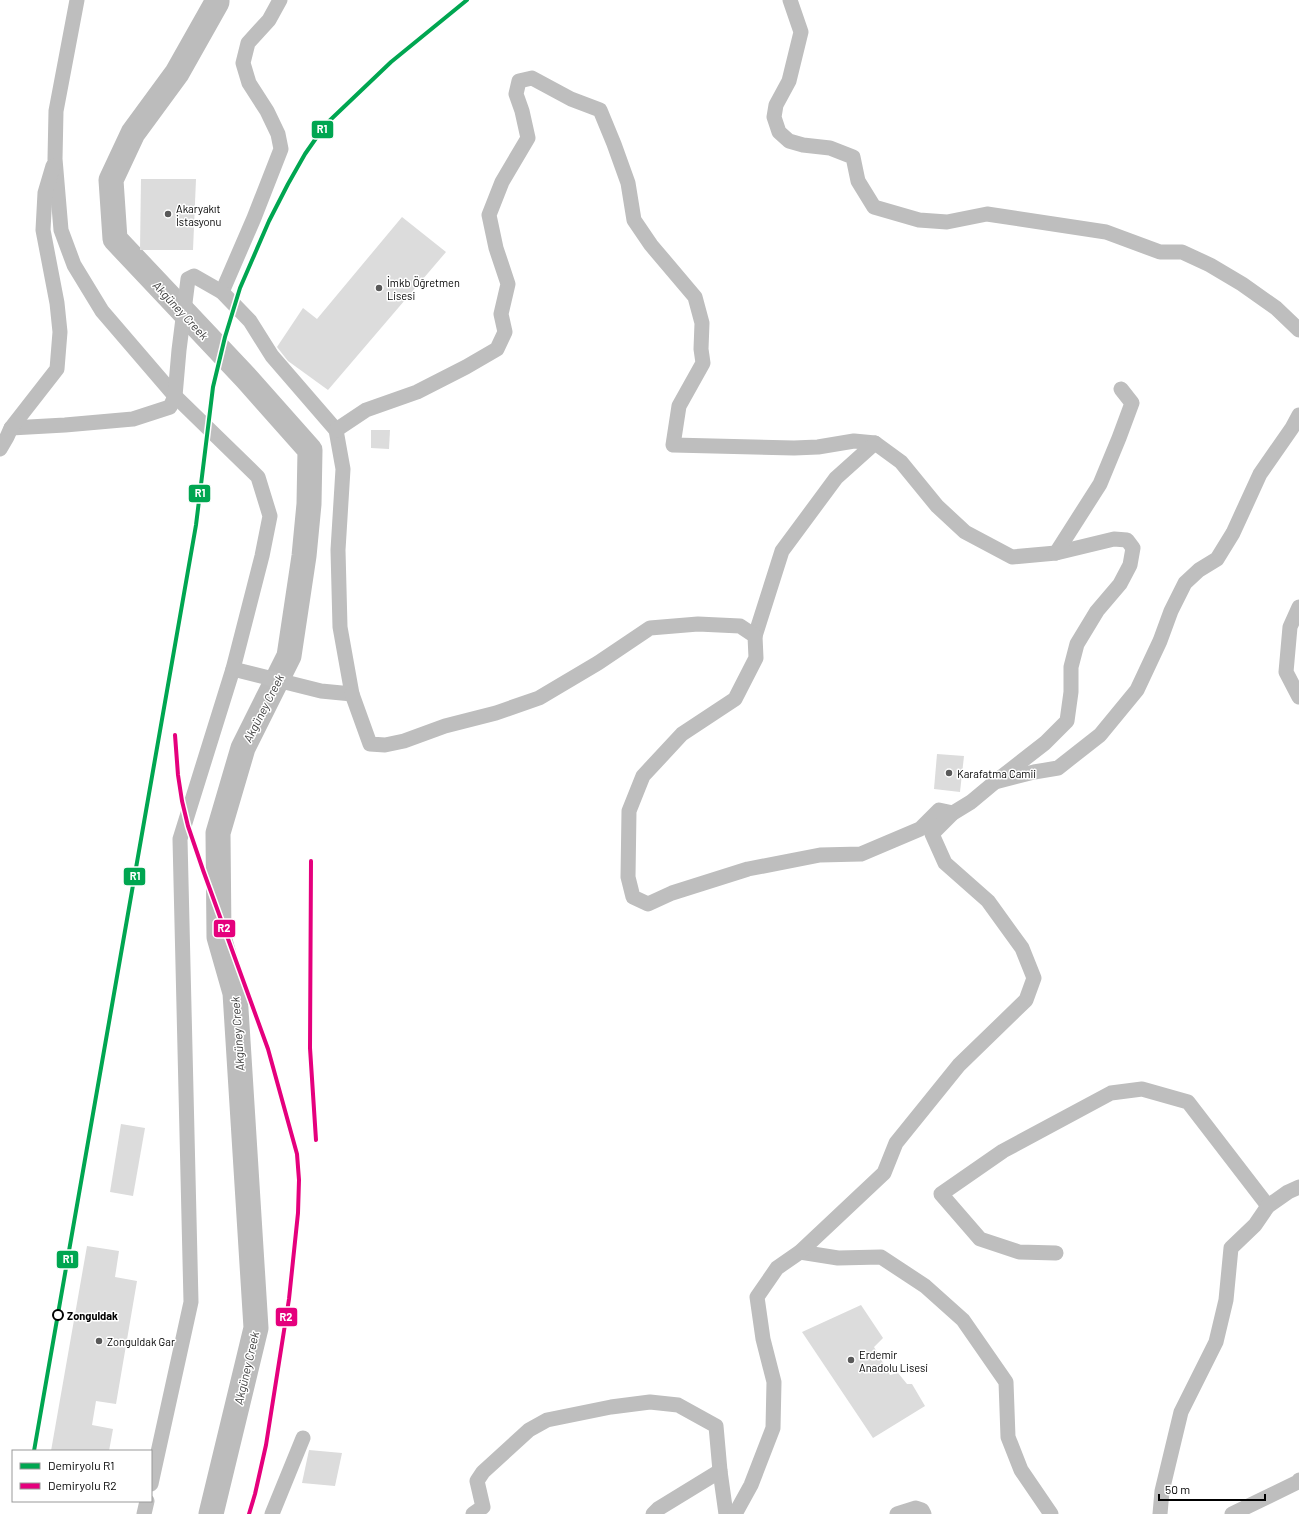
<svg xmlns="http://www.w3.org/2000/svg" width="1299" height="1514" font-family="Barlow,sans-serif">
  <rect width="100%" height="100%" fill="#fff"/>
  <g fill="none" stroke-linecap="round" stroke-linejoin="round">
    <path stroke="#bcbcbc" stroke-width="25" d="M211 1514 256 1328 235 993 219 937 218 833 243 748 289 656 304 556 309 504 310 450 247 379 115 239 111 180 133 133 177 73 217 2V0"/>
  </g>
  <g fill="#dcdcdc">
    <path d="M141 179H196L193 250H140Z"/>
    <path d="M402 217 446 252 328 390 288 361 277 347 303 308 317 319Z"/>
    <path d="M371 430H390L389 449 371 448Z"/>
    <path d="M937 754 964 756 960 792 934 789Z"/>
    <path d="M121 1124 145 1128 133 1196 110 1192Z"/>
    <path d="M87 1246 119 1251 115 1277 137 1281 116 1404 96 1401 92 1425 113 1429 109 1451H51Z"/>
    <path d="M861 1305 883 1338 874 1347 890 1375 898 1373 907 1384H912L925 1406 873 1438 802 1332Z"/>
    <path d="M309 1450 342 1453 335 1486 302 1483Z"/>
  </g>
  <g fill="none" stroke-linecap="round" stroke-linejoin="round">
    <g stroke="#bebebe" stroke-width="15">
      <path d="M77 0 56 111 55 159 61 230 74 265 102 311 175 396 258 477 270 516 262 556 233 669 180 839 191 1302 151 1484"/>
      <path d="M790 0 801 32 789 81 776 105 774 117 779 132 789 141 803 145 830 148 853 157 858 181 874 207 919 220 947 222 987 214 1106 232 1160 252H1182L1210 265 1242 284 1276 308 1299 330"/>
      <path d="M222 292 254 218 281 149 278 134 267 111 249 83 243 63 248 43 269 20 280 0"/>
      <path d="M11 428 65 425 133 419 170 407 175 396 179 350 188 279 194 276 222 292 250 321 272 356 336 430 343 469 338 550 340 627 352 694 321 691 233 669"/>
      <path d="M336 430 366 410 417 392 466 367 497 349 505 332 501 314 508 284 496 248 489 215 502 182 528 138 522 111 516 94 519 81 532 78 571 99 600 110 614 144 628 183 634 220 651 245 695 297 702 323 701 349 703 363 679 406 673 445 794 448 818 447 854 441 875 443 901 462 937 506 965 532 1012 557 1056 553 1114 539 1127 540 1133 548 1130 565 1120 584 1097 611 1077 644 1071 667V692L1067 721 1045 743 995 782"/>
      <path d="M0 449 7 437 11 428 57 369 60 332 57 303 43 230 45 193 53 166"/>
      <path d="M1056 553 1100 484 1119 438 1132 403 1121 389"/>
      <path d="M1299 607 1290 627 1286 672 1299 697"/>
      <path d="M755 636 782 551 836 478 875 443"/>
      <path d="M352 694 370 744 385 745 404 741 445 726 496 713 539 698 598 663 650 628 698 624 740 626 755 636 756 658 735 699 682 734 643 776 629 811 628 877 633 897 648 904 672 893 748 869 820 855 861 854 920 829 939 810 953 813"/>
      <path d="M800 1252 838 1258 881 1257 925 1286 963 1320 1006 1382 1008 1437 1021 1470 1051 1514"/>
      <path d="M1056 1253 1019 1252 980 1239 941 1194 1003 1151 1111 1093 1142 1089 1188 1102 1268 1206"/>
      <path d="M144 1514 147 1501"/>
      <path d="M272 1514 303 1438"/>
      <path d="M473 1514 483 1507 477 1481 483 1472 529 1430 547 1420 611 1407 650 1402 678 1405 716 1426 720 1471 726 1514"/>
      <path d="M653 1514 658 1509 720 1471"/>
      <path d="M735 1514 751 1485 773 1428 774 1382 763 1339 757 1297 777 1268 800 1252 884 1173 896 1143 959 1065 1026 1000 1034 978 1022 948 988 901 945 863 932 834 953 813 971 802 995 782 1034 772 1058 768 1100 735 1137 690 1160 641 1171 611 1185 583 1199 570 1217 559 1233 533 1260 474 1292 428 1299 415"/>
      <path d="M897 1514 916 1508 922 1510 924 1514"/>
      <path d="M1160 1514 1162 1491 1181 1412 1216 1342 1226 1300 1231 1248 1255 1225 1268 1206 1288 1192 1299 1187"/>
      <path d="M1232 1514 1298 1482 1299 1480"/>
    </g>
    <defs>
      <path id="rail-1" d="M34 1451 196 525 213 387 225 337 240 288 269 221 288 184 305 154 326 124 391 62 467 0"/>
      <g id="rail-2">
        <path d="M175 735 178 775 182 801 188 826 203 870 268 1049 297 1154 299 1180 298 1213 289 1299 266 1445 255 1494 249 1514"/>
        <path d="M311 861 310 1048 316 1140"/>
      </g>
    </defs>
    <use href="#rail-1" stroke="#fff" stroke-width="7"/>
    <use href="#rail-2" stroke="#fff" stroke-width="7"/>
    <use href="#rail-1" stroke="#00a651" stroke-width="4"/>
    <use href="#rail-2" stroke="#e5007d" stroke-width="4"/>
  </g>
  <g fill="#595959" stroke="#fff" stroke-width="1.5">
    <circle cx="168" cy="214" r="4"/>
    <circle cx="379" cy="288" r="4"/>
    <circle cx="949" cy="773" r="4"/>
    <circle cx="99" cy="1341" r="4"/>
    <circle cx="851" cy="1360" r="4"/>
  </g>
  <circle fill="#fff" stroke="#000" stroke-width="2" cx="58" cy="1315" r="5"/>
  <g text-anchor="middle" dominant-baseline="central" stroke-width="3" stroke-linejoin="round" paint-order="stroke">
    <g font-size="11" fill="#000" stroke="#fff" text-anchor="start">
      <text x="176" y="208">Akaryakıt<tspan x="176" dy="13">İstasyonu</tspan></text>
      <text x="387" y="282">İmkb Öğretmen<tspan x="387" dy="13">Lisesi</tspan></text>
      <text x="957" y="773">Karafatma Camii</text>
      <text x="107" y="1341">Zonguldak Gar</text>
      <text x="859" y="1354">Erdemir<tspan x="859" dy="13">Anadolu Lisesi</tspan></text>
    </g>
    <g font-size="11" font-weight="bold" fill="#000" stroke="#fff" text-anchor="start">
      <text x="67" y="1315">Zonguldak</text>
    </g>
    <g font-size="12" font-style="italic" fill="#404040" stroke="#fff">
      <text transform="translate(181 310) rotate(47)">Akgüney Creek</text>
      <text transform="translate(263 708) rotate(-63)">Akgüney Creek</text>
      <text transform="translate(237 1034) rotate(-94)">Akgüney Creek</text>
      <text transform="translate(246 1368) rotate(-77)">Akgüney Creek</text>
    </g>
  </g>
  <g stroke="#fff" stroke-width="1.5">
    <rect x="311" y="120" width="23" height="19" rx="4" fill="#00a651"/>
    <rect x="188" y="484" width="23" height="19" rx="4" fill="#00a651"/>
    <rect x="123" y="867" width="23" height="19" rx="4" fill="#00a651"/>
    <rect x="213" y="919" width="23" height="19" rx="4" fill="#e5007d"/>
    <rect x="56" y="1250" width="23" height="19" rx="4" fill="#00a651"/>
    <rect x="275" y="1307" width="23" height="20" rx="4" fill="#e5007d"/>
  </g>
  <g font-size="11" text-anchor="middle" font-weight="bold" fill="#fff">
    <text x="322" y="133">R1</text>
    <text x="200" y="497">R1</text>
    <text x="135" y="880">R1</text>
    <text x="224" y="932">R2</text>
    <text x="68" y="1263">R1</text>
    <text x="286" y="1321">R2</text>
  </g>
  <rect x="12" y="1450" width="140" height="52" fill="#ffffff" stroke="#999999"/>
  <rect x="20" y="1463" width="20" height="6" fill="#00a651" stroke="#999999"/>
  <text x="48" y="1470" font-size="12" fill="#000000">Demiryolu R1</text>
  <rect x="20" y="1483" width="20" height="6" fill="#e5007d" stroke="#999999"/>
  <text x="48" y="1490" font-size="12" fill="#000000">Demiryolu R2</text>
  <path d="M1159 1494v6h106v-6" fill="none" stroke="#000000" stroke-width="2"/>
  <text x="1165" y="1494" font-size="12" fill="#000000" stroke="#ffffff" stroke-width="3" paint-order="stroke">50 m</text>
</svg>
